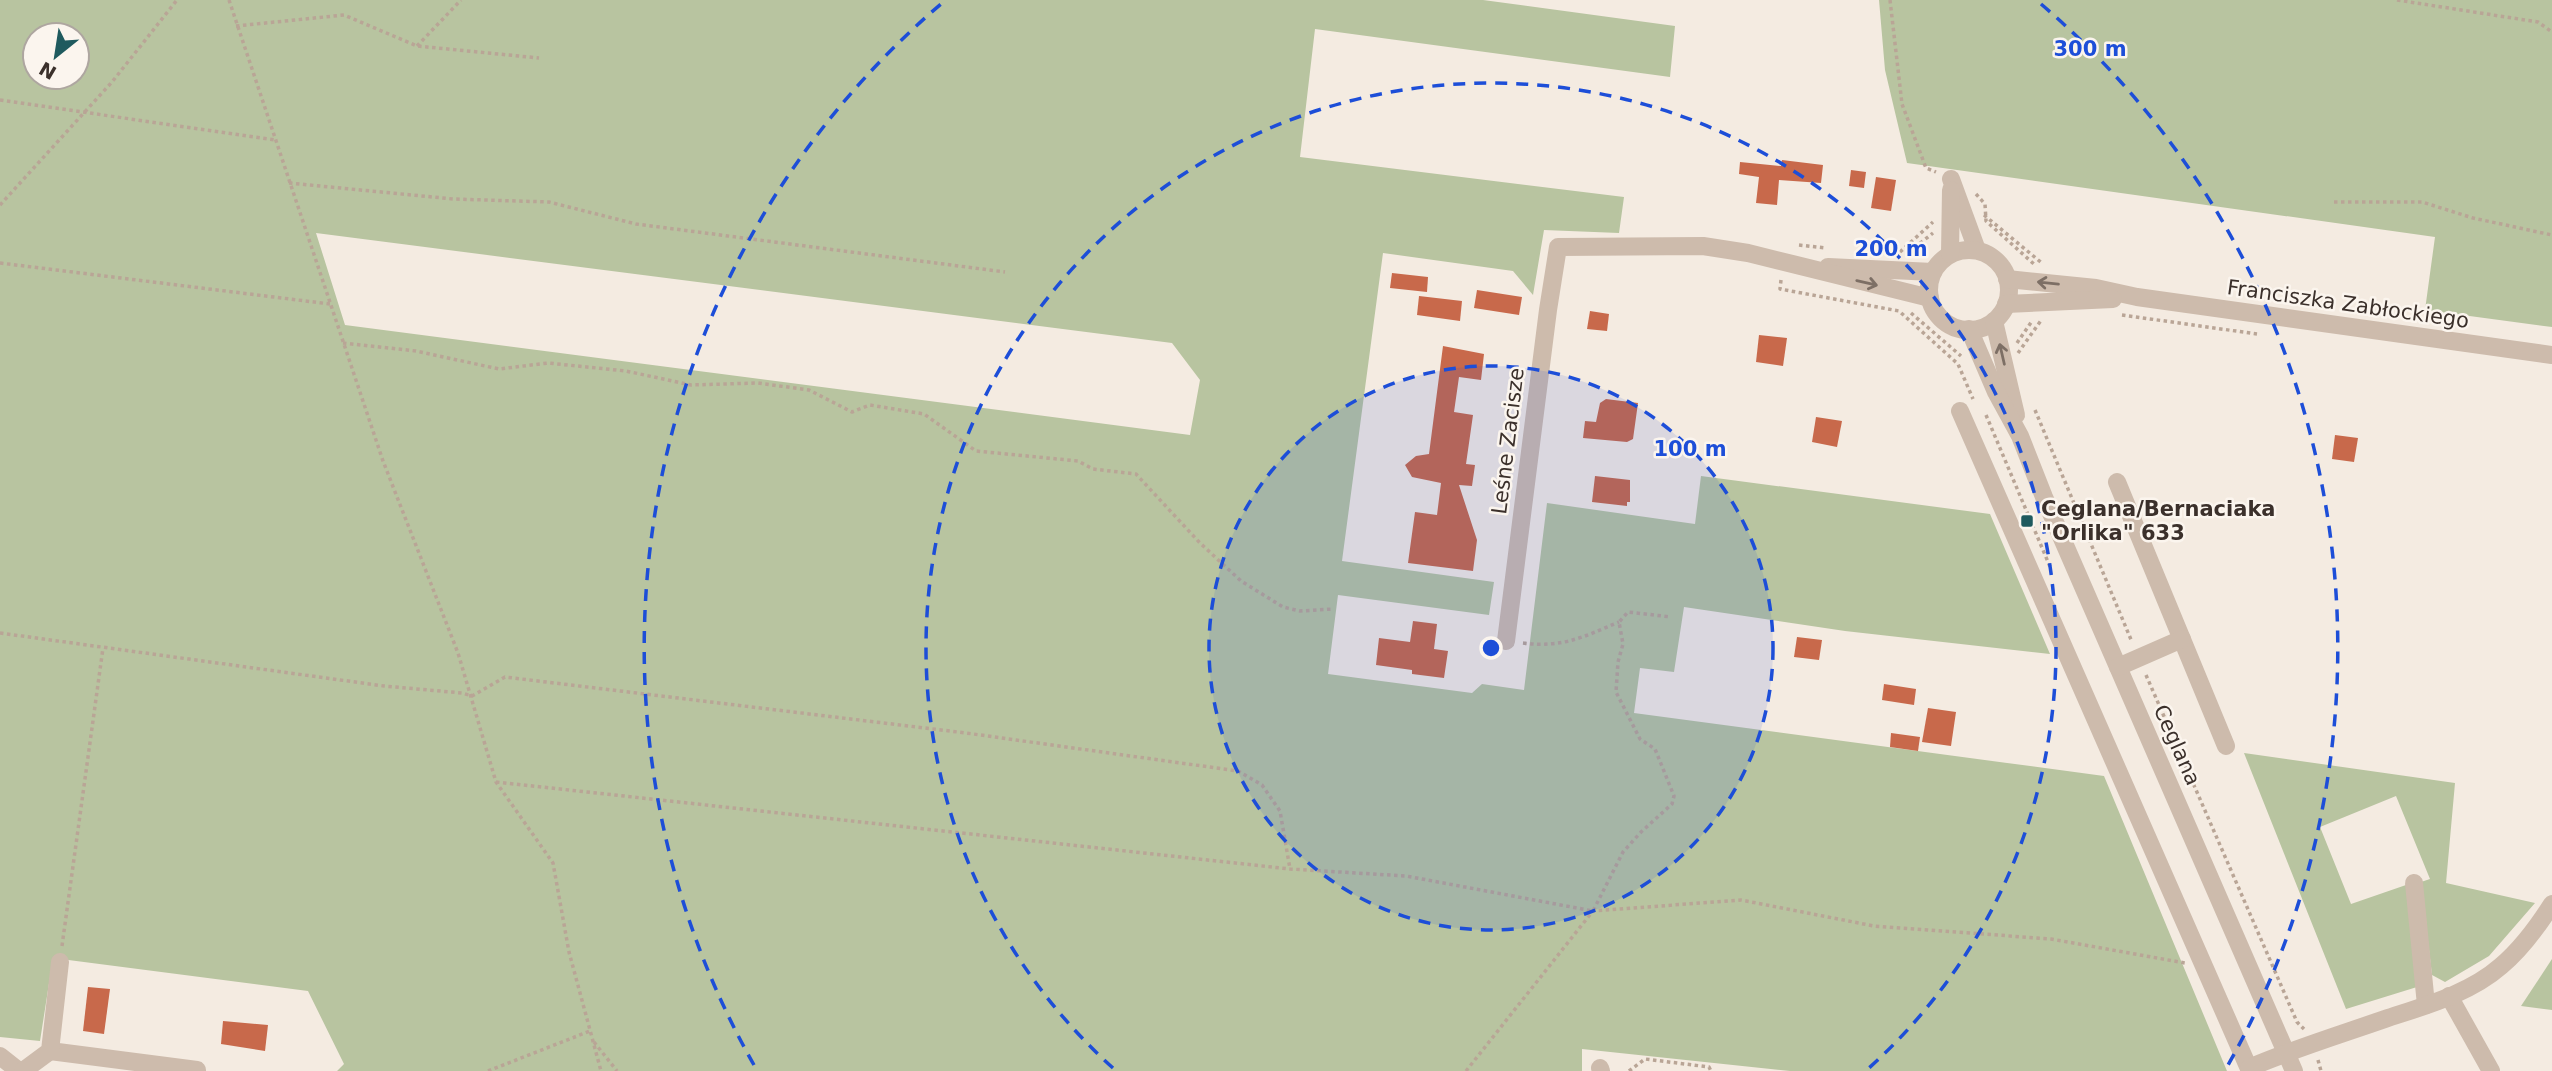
<svg xmlns="http://www.w3.org/2000/svg" width="2552" height="1071" font-family="'DejaVu Sans',sans-serif">
  <rect width="100%" height="100%" fill="#f4ebe1"/>
  <g fill="#b8c4a0" fill-rule="evenodd">
    <path d="M0 0H1483L1675 26 1670 77 1315 29 1300 157 1624 197 1619 233 1544 230 1533 295 1513 271 1383 253 1342 561 1494 582 1489 615 1338 595 1328 674 1472 693 1482 684 1524 690 1547 503 1695 524 1701 476 1990 514 2050 654 1845 631 1684 607 1674 672 1640 668 1634 713 2104 776 2227 1071H1790L1582 1049V1071H337L344 1064 308 991 53 958 40 1041 0 1037ZM35 35H77V77H35ZM316 233 1172 343 1200 380 1190 435 345 325Z"/>
    <path d="M1879 0H2552V327L2425 310 2435 237 1907 163 1885 70Z"/>
    <path d="M2244 753 2455 783 2446 883 2535 903 2489 956 2445 982 2432 975 2421 882 2430 879 2396 796 2320 827 2351 904 2406 885 2417 987 2346 1009Z"/>
    <path d="M2552 959V1010L2521 1006Z"/>
  </g>
  <g fill="#c8694b">
    <path d="M1782 160 1823 165 1821 183 1779 180 1777 205 1756 203 1759 177 1739 174 1740 162 1781 166Z"/>
    <path d="M1851 170 1866 172 1864 188 1849 186Z"/>
    <path d="M1876 177 1896 180 1891 211 1871 208Z"/>
    <path d="M1392 273 1428 277 1427 292 1390 288Z"/>
    <path d="M1477 290 1522 297 1519 315 1474 308Z"/>
    <path d="M1419 296 1462 301 1460 321 1417 315Z"/>
    <path d="M1590 311 1609 314 1607 331 1587 329Z"/>
    <path d="M1759 335 1787 338 1783 366 1756 362Z"/>
    <path d="M1443 346 1484 354 1481 380 1459 377 1454 412 1473 415 1466 464 1475 465 1472 486 1459 485 1477 540 1473 571 1408 563 1415 512 1437 515 1441 483 1412 477 1405 465 1416 456 1429 454Z"/>
    <path d="M1606 399 1638 403 1633 439 1627 442 1583 438 1585 421 1596 422 1600 403Z"/>
    <path d="M1816 417 1842 421 1837 447 1812 442Z"/>
    <path d="M2335 435 2358 438 2354 462 2332 459Z"/>
    <path d="M1595 476 1630 480V502H1627V506L1592 502Z"/>
    <path d="M1413 621 1437 624 1434 649 1448 651 1444 678 1412 674V670L1376 665 1379 638 1410 642Z"/>
    <path d="M1797 637 1822 640 1819 660 1794 657Z"/>
    <path d="M1884 684 1916 689 1914 705 1882 700Z"/>
    <path d="M1928 708 1956 712 1951 746 1922 742Z"/>
    <path d="M1891 733 1920 737 1918 751 1890 747Z"/>
    <path d="M88 987 110 989 104 1034 83 1031Z"/>
    <path d="M223 1021 268 1025 265 1051 221 1044Z"/>
  </g>
  <g fill="none" stroke-linecap="round" stroke-linejoin="round">
    <g stroke="#b9a596" stroke-width="3.5" stroke-dasharray="3.5 3.5" stroke-linecap="butt">
      <path d="M229 0 383 461 458 653 496 782 553 863 569 952 601 1071"/>
      <path d="M1890 0 1902 104 1926 168 1936 172"/>
      <path d="M2397 0 2538 22 2552 32"/>
      <path d="M236 26 344 15 417 46 539 58"/>
      <path d="M417 46 461 0"/>
      <path d="M0 100 275 140"/>
      <path d="M289 183 453 199 549 202 636 224 1005 272"/>
      <path d="M1976 194 1985 204 1986 221 2035 265"/>
      <path d="M2334 202H2422L2473 218 2552 235"/>
      <path d="M0 205 112 82 177 0"/>
      <path d="M1984 215 2043 264"/>
      <path d="M1799 245 1826 248"/>
      <path d="M1900 252 1933 222"/>
      <path d="M1909 252 1933 233"/>
      <path d="M0 263 330 304"/>
      <path d="M1781 280 1780 289 1899 311 1958 364 1973 399"/>
      <path d="M1911 313 1961 356"/>
      <path d="M2122 315 2257 334"/>
      <path d="M343 343 416 351 499 369 548 363 626 371 691 385 758 383 809 390 852 412 870 405 924 414 976 451 1078 461 1093 469 1136 474 1200 543 1241 581 1283 607 1300 611 1333 609"/>
      <path d="M2017 343 2032 321"/>
      <path d="M2018 353 2042 319"/>
      <path d="M2035 410 2132 642"/>
      <path d="M1986 415 2051 569"/>
      <path d="M0 633 384 686 462 693 472 696 505 677 966 733 1238 771 1262 785 1280 811 1290 869"/>
      <path d="M1523 643C1563 648 1583 637 1619 622"/>
      <path d="M2146 675 2297 1022 2304 1029"/>
      <path d="M496 782 1290 869 1406 876 1593 911 1623 852 1641 832 1672 804 1674 796 1655 749 1640 739 1616 692 1618 662 1623 644 1619 622 1628 612 1671 617"/>
      <path d="M62 946 103 648"/>
      <path d="M594 1042 617 1071"/>
      <path d="M2318 1060 2321 1071"/>
      <path d="M488 1071 590 1031"/>
      <path d="M1466 1071 1593 911 1741 900 1874 926 2051 939 2185 963"/>
      <path d="M1629 1071 1645 1059 1709 1067 1711 1071"/>
    </g>
    <g stroke="#cdbbac" stroke-width="18">
      <path d="M1951 179 1977 250"/>
      <circle cx="1969" cy="290" r="40"/>
      <path d="M1950 254 1951 190"/>
      <path d="M1828 267 1933 272"/>
      <path d="M2007 279 2096 288 2137 297 2552 355"/>
      <path d="M2006 304 2113 299"/>
      <path d="M1994 321 2016 415"/>
      <path d="M1969 329 1996 392 2020 436 2044 497 2294 1071"/>
      <path d="M1960 411 2250 1071"/>
      <path d="M2117 482 2226 746"/>
      <path d="M1506 641 1548 310 1558 247 1703 246 1748 253 1930 298"/>
      <path d="M2118 667 2182 639"/>
      <path d="M2414 883 2426 1005"/>
      <path d="M2449 996 2491 1071"/>
      <path d="M50 1051 197 1070"/>
      <path d="M0 1056 19 1071"/>
      <path d="M1600 1068 1601 1071"/>
      <path d="M2249 1068C2293 1049 2339 1035 2385 1019 2424 1006 2469 994 2501 966 2521 949 2538 926 2552 904"/>
      <path d="M23 1071 50 1051 60 962"/>
    </g>
  </g>
  <defs><path id="oneway-shaft" d="M-6 0H5M1.5-3L5.5 0L1.5 3" fill="none" stroke-width="1.6" stroke-linecap="round" stroke-linejoin="round" transform="scale(1.75)"/></defs>
  <g stroke="#7d6f65">
    <use href="#oneway-shaft" transform="translate(1867 283) rotate(13)"/>
    <use href="#oneway-shaft" transform="translate(2048 283) rotate(-174)"/>
    <use href="#oneway-shaft" transform="translate(2002 354) rotate(-103)"/>
  </g>
  <circle cx="1491" cy="648" r="282" fill="#1d4ed8" fill-opacity=".12"/>
  <g fill="none" stroke="#1d4ed8" stroke-width="3.5" stroke-dasharray="12 9">
    <circle cx="1491" cy="648" r="282"/>
    <path d="M1113 1068A565 565 0 1 1 1869 1068"/>
    <path d="M754 1065A847 847 0 0 1 941 4M2041 4A847 847 0 0 1 2228 1065"/>
  </g>
  <rect fill="#1f5a5e" stroke="#fbf5ee" stroke-width="2.5" x="2020" y="514" width="14" height="14" rx="3.5"/>
  <g text-anchor="middle" dominant-baseline="central" stroke-width="5" stroke-linejoin="round" paint-order="stroke">
    <g font-size="21" fill="#3b302b" stroke="#fbf5ee">
      <text transform="translate(2348 304) rotate(8)">Franciszka Zabłockiego</text>
      <text transform="translate(1508 441) rotate(-83)">Leśne Zacisze</text>
      <text transform="translate(2177 745) rotate(66)">Ceglana</text>
    </g>
    <g font-size="21" font-weight="bold" fill="#3b302b" stroke="#fbf5ee" text-anchor="start">
      <text x="2041" y="509">Ceglana/Bernaciaka<tspan x="2041" dy="24">"Orlika" 633</tspan></text>
    </g>
  </g>
  <circle cx="1491" cy="648" r="10" fill="#1d4ed8" stroke="#fbf5ee" stroke-width="3.5"/>
  <g font-size="21" text-anchor="middle" font-weight="bold" fill="#1d4ed8" stroke="#fbf5ee" stroke-width="5" stroke-linejoin="round" paint-order="stroke">
    <text x="2090" y="56">300 m</text>
    <text x="1891" y="256">200 m</text>
    <text x="1690" y="456">100 m</text>
  </g>
  <g transform="translate(56 56) rotate(210)"><circle r="33" fill="#fbf5ee" stroke="#aea6a0" stroke-width="2"/>
  <path d="M0-5L12 26L0 18L-12 26Z" fill="#1f5a5e"/>
  <text y="-10" font-size="19" font-weight="bold" text-anchor="middle" fill="#3b302b">N</text>
  </g>
</svg>
